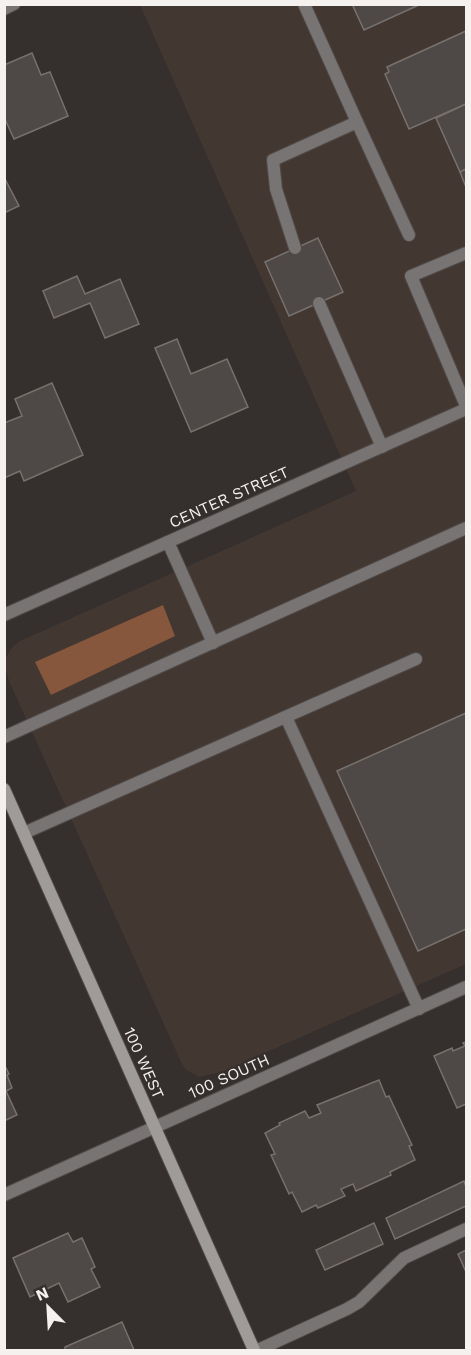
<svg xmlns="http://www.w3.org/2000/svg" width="471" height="1355" font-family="'Work Sans',sans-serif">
  <rect width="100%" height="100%" fill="#352f2d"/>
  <path fill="#433731" d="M140 5H466V964L222 1072 199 1077 186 1070 181 1062 9 681 5 666 6 657 13 646 20 641 356 491Z"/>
  <path fill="#86563d" d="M163 605 175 636 51 695 35 662Z"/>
  <g fill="#4e4946" stroke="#77716e" stroke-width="1.5">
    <path d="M352 4H421L364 30Z"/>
    <path d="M466 31V104L409 129 385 74 389 72 387 67Z"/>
    <path d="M32 53 41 75 50 72 68 116 14 139 4 117V65Z"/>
    <path d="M466 104V169L460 172 436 118Z"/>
    <path d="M466 169V187L460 172Z"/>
    <path d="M4 177 19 206 4 213Z"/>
    <path d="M318 238 343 292 289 316 265 262Z"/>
    <path d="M77 276 85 294 120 279 139 324 105 338 90 303 54 318 43 291Z"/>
    <path d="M177 339 191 374 227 359 248 407 191 432 155 348Z"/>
    <path d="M52 383 83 455 24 481 20 471 4 478V423L22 416 15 399Z"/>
    <path d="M466 713V929L418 951 337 771Z"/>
    <path d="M466 1042V1104L457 1108 434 1056 452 1048 453 1051 465 1046 463 1043Z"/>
    <path d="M4 1064 9 1074 7 1075 12 1088 6 1091 17 1115 4 1121Z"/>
    <path d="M379 1080 386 1097 389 1096 412 1145 409 1146 415 1160 390 1172 391 1175 356 1191 353 1184 341 1189 345 1196 318 1208 316 1205 302 1212 292 1192 289 1194 271 1155 275 1154 265 1133 280 1125 279 1123 305 1111 309 1118 321 1113 317 1105Z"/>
    <path d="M464 1181 466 1187V1206L395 1239 386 1218Z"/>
    <path d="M374 1223 383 1244 325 1270 316 1250Z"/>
    <path d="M68 1233 73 1242 82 1238 95 1267 91 1269 100 1287 68 1302 59 1283 30 1297 13 1258Z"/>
    <path d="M466 1250V1272L458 1254Z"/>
    <path d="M122 1322 134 1350H65V1347Z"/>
  </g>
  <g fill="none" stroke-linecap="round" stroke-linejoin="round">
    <defs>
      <g id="lane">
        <path d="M304 4 357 122"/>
        <path d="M295 248 276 189 273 160 357 122 409 235"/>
        <path d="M466 253 411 276 466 406"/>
        <path d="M319 303 382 447"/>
        <path d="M168 542 213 643"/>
        <path d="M286 717 419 1009"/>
        <path d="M4 737 466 528"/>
        <path d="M24 833 416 659"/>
        <path d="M258 1350 347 1309 359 1302 404 1258 466 1229"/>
      </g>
      <g id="street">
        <path d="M4 9 14 4"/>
        <path d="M4 615 466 409"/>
        <path d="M4 1195 466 987"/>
      </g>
      <path id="secondary" d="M4 789 254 1350"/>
    </defs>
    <use href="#lane" stroke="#504a48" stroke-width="14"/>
    <use href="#street" stroke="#504a48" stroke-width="14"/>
    <use href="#secondary" stroke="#504a48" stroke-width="14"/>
    <use href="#lane" stroke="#777473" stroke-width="12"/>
    <use href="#street" stroke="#777473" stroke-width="12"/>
    <use href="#secondary" stroke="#9f9b98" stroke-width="12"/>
  </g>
  <g text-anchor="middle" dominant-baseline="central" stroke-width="4.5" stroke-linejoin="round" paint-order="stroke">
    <g font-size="16" fill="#f5f1ef" stroke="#352f2d">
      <text transform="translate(229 497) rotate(-24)">CENTER STREET</text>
      <text transform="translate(144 1063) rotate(66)">100 WEST</text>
      <text transform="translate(229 1076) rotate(-24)">100 SOUTH</text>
    </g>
  </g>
  <rect width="471" height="1355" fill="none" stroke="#f5f1ef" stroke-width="12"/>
  <g transform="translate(48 1307) rotate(336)" stroke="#352f2d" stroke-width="4.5" paint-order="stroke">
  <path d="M0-4.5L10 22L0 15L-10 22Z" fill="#f5f1ef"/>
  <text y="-9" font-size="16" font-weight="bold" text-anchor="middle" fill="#f5f1ef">N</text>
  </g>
</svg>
